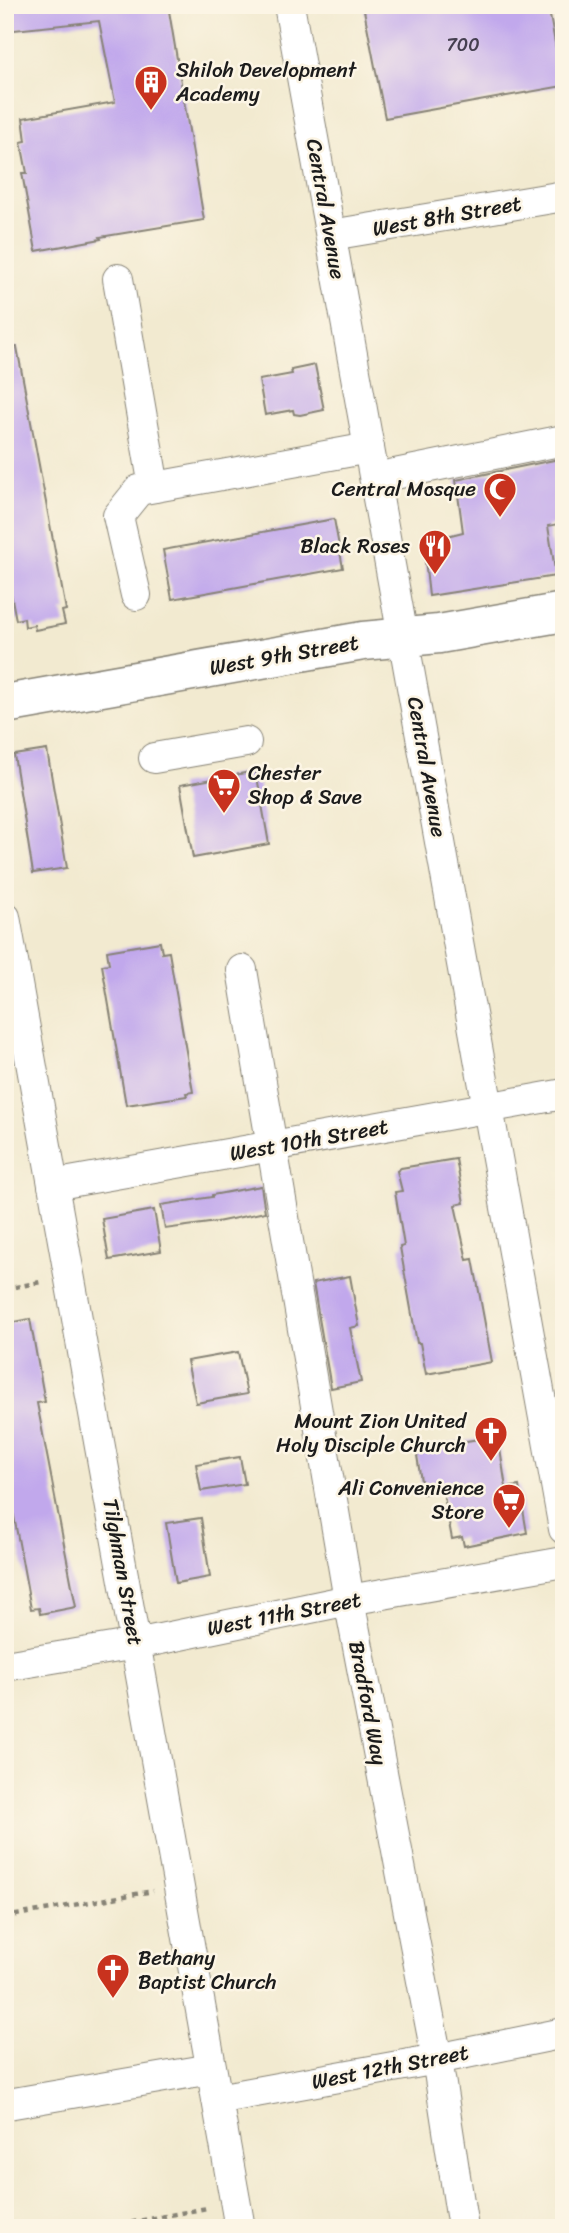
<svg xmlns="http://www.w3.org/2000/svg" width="569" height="2233" font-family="Sriracha,sans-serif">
  <rect width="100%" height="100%" fill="#fcf5e5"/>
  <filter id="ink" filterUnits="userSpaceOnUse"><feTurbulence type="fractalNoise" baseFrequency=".0143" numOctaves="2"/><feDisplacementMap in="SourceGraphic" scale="14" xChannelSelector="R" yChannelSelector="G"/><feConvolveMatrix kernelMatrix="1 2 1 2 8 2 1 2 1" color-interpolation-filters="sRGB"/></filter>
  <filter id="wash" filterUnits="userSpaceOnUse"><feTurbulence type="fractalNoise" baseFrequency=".00686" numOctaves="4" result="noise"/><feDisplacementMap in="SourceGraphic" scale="28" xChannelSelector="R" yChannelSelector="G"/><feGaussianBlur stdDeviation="1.57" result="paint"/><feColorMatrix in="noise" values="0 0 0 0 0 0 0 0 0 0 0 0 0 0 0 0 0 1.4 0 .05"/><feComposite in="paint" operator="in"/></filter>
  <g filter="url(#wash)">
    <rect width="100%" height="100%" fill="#f2ead0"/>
    <g id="blocks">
      <g fill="#c1a8ec">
        <path d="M5 5H168L204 220 100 237 101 239 36 251 22 173H27L21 142 26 141 23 118 115 102 99 21 5 31Z"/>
        <path d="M363 5H548L563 86 385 118Z"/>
        <path d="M17 347 66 610 62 611 65 624 35 630 34 625 25 627 24 618 16 620 5 563V348Z"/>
        <path d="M315 365 324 410 300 415 294 414 293 410 265 415 259 380 292 374 291 370Z"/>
        <path d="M564 458V523L548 526 556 576 429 596 423 542 463 532 456 480Z"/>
        <path d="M334 519 343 568 172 599 163 550Z"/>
        <path d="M47 750 67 868 33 873 14 755Z"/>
        <path d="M256 771 269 844 193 858 180 785Z"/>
        <path d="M160 942 162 953 169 952 193 1092 186 1093 187 1096 126 1105 102 965 109 964 107 951Z"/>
        <path d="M456 1159 464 1203 455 1205 467 1260 473 1259 492 1362 426 1374 420 1343H417L400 1247 404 1246 395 1192 402 1191 397 1171 401 1168Z"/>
        <path d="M261 1186 265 1212 217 1222 165 1229 161 1205 212 1197V1195Z"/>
        <path d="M154 1210 161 1251 109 1260 102 1219Z"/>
        <path d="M350 1276 359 1326 350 1328 361 1382 331 1388 313 1283Z"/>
        <path d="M30 1319 45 1402 37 1403 76 1607 40 1614 39 1608 31 1609 5 1467V1324Z"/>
        <path d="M238 1352 247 1394 196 1403 187 1361Z"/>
        <path d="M498 1436 506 1488 519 1486 527 1533 464 1546 462 1537 452 1539 443 1491 423 1494 416 1449Z"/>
        <path d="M240 1457 245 1484 201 1491 196 1464Z"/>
        <path d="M201 1518 210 1577 176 1583 166 1523Z"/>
      </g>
    </g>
  </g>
  <g filter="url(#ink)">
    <use href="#blocks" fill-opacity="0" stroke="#878376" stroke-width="2"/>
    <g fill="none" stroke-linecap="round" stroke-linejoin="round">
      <defs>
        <g id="minor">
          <path d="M289 5 564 1529"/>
          <path d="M331 235 564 196"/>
          <path d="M118 279 154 487"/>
          <path d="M375 478 564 440"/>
          <path d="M136 595 118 516 139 490 369 448"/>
          <path d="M154 758 246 742"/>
          <path d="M5 917 240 2228"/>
          <path d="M242 970 349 1600 437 2059 463 2228"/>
          <path d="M53 1185 564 1094"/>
          <path d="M5 1666 136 1644 349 1600 564 1562"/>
          <path d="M217 2099 437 2059 564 2033"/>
          <path d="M8 2104 211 2069"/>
        </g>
        <path id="major" d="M5 704 363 641 439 634 564 612"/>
      </defs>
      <use href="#minor" stroke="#878376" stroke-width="32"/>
      <use href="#major" stroke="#878376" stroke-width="41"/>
      <g stroke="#878376" stroke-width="4.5" stroke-dasharray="5 5" stroke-linecap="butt">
        <path d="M5 1289 41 1282"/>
        <path d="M5 1917 153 1891"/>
        <path d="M102 2228 207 2208"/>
      </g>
      <use href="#minor" stroke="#fff" stroke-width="30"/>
      <use href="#major" stroke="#fff" stroke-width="38"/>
    </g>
  </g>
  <defs>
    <symbol id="building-pin" viewBox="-11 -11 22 30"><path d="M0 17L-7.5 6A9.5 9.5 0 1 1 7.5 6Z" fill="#c8321e" stroke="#fcf5e5"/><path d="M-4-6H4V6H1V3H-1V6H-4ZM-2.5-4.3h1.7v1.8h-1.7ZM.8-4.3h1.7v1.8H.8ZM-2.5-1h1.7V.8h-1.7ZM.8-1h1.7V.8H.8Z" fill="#fff"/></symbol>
    <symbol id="mosque-pin" viewBox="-11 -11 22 30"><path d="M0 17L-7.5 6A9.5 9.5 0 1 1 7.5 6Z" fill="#c8321e" stroke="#fcf5e5"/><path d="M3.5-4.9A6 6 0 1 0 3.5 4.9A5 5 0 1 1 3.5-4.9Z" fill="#fff"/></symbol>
    <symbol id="restaurant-pin" viewBox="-11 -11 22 30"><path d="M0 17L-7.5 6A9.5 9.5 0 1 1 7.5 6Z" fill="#c8321e" stroke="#fcf5e5"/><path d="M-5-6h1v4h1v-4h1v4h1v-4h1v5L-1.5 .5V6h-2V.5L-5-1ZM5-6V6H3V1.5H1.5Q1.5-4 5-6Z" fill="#fff"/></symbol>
    <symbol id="supermarket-pin" viewBox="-11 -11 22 30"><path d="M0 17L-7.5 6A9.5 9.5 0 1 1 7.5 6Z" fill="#c8321e" stroke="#fcf5e5"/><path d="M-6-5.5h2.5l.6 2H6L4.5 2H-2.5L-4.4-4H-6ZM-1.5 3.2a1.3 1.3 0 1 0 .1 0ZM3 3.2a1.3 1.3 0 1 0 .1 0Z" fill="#fff"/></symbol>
    <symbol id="church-pin" viewBox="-11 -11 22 30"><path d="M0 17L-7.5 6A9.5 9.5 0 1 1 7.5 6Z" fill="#c8321e" stroke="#fcf5e5"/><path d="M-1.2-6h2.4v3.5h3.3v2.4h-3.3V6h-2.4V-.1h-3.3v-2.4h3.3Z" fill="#fff"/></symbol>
  </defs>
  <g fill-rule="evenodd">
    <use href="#building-pin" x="132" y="63" width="38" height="52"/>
    <use href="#mosque-pin" x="481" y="470" width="38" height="52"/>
    <use href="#restaurant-pin" x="416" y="527" width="38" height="52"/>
    <use href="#supermarket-pin" x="205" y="766" width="38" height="52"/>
    <use href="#church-pin" x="472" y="1414" width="38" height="52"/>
    <use href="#supermarket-pin" x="490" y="1481" width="38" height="52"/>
    <use href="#church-pin" x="94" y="1951" width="38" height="52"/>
  </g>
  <g text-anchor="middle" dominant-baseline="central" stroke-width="5" stroke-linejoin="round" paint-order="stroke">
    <g font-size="18" fill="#453f50">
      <text x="463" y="45">700</text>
    </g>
    <g font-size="21" fill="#1c1c1c" stroke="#fcf5e5" text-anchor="end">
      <text x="176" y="70" text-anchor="start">Shiloh Development<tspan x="176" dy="24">Academy</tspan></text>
      <text x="476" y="489">Central Mosque</text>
      <text x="410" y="546">Black Roses</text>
      <text x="248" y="773" text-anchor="start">Chester<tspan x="248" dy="24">Shop &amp; Save</tspan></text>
      <text x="466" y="1421">Mount Zion United<tspan x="466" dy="24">Holy Disciple Church</tspan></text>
      <text x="484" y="1488">Ali Convenience<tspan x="484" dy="24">Store</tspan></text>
      <text x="138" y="1958" text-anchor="start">Bethany<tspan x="138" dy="24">Baptist Church</tspan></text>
    </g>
    <g font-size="21" fill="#1c1c1c" stroke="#fcf5e5">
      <text transform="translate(326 209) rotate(80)">Central Avenue</text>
      <text transform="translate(447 216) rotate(-10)">West 8th Street</text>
      <text transform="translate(284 655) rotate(-10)">West 9th Street</text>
      <text transform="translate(427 767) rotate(80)">Central Avenue</text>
      <text transform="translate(309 1140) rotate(-10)">West 10th Street</text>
      <text transform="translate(123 1572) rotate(80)">Tilghman Street</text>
      <text transform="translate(284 1614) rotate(-11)">West 11th Street</text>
      <text transform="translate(368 1703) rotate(79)">Bradford Way</text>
      <text transform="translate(390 2067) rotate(-11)">West 12th Street</text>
    </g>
  </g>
  <rect width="569" height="2233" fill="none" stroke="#fcf5e5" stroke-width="28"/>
</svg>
